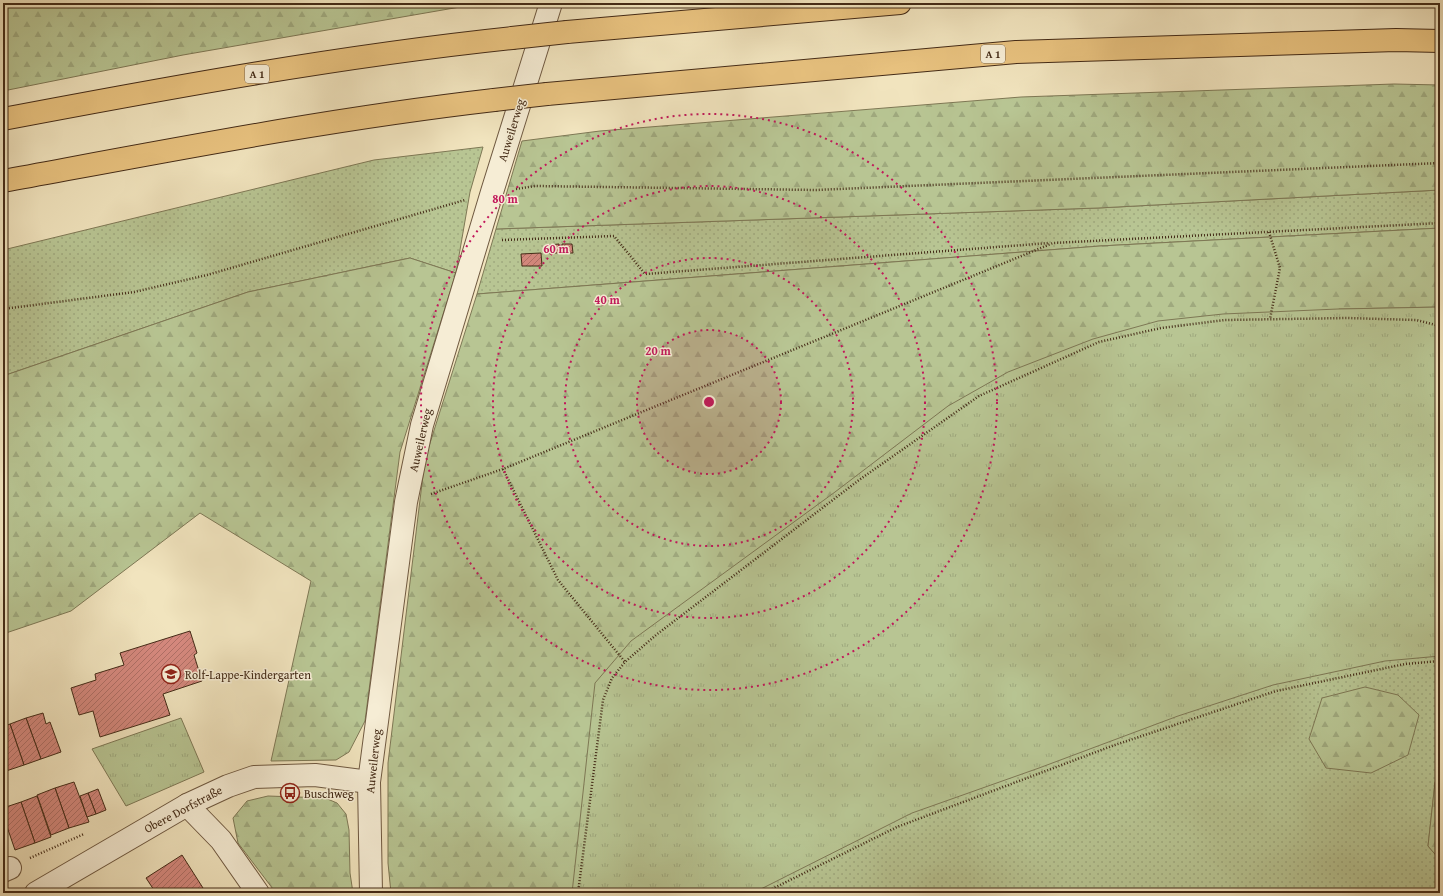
<svg xmlns="http://www.w3.org/2000/svg" width="1443" height="896" font-family="'Gentium Book Plus',serif">
  <defs>
    <pattern id="grass-dots" width="8" height="8" patternUnits="userSpaceOnUse"><rect width="8" height="8" fill="#b8c593"/><path d="M2 2h.1M6 6h.1" fill="none" stroke="#9fa97e" stroke-width="1.8" stroke-linecap="round"/></pattern>
    <pattern id="forest-firs" width="22" height="20" patternUnits="userSpaceOnUse"><rect width="22" height="20" fill="#b8c593"/><path d="M5 1l3.5 6h-7zM16 11l3.5 6h-7z" fill="#9fa97e"/></pattern>
    <pattern id="park-tufts" width="24" height="20" patternUnits="userSpaceOnUse"><rect width="24" height="20" fill="#b8c593"/><path d="M3 7l-1-3M5 7V3M7 7l1-3M15 17l-1-3M17 17v-4M19 17l1-3" fill="none" stroke="#9fa97e"/></pattern>
    <pattern id="building-hatch" width="6" height="6" patternUnits="userSpaceOnUse"><rect width="6" height="6" fill="#d4887d"/><path d="M-1 1l2-2M0 6l6-6M5 7l2-2" fill="none" stroke="#ae6f65"/></pattern>
  </defs>
  <rect width="100%" height="100%" fill="#f1e4be"/>
  <filter id="stains"><feTurbulence type="fractalNoise" baseFrequency=".005" numOctaves="4"/><feColorMatrix values="0 0 0 0 .2 0 0 0 0 .09 0 0 0 0 .02 0 0 0 .5 -.17"/></filter>
  <radialGradient id="worn" r=".72"><stop offset=".6" stop-color="#630" stop-opacity="0"/><stop offset="1" stop-color="#630" stop-opacity=".3"/></radialGradient>
  <g fill="url(#grass-dots)" stroke="#7e7855">
    <path d="M483 147 470 192 456 273 410 258 248 292 3 376V250L374 160Z"/>
    <path d="M1440 190V228L1100 246 477 294 496 229 1098 208Z"/>
    <path d="M1440 307V775L1435 783 1428 846 1440 860V893H623Z"/>
  </g>
  <g fill="url(#forest-firs)" stroke="#7e7855">
    <path d="M3 3H483L183 55 3 91Z"/>
    <path d="M1394 84 1440 85V190L1098 208 496 229 522 141 600 131 1021 97Z"/>
    <path d="M1440 228V307L1339 309 623 893H391L388 863V763L425 459 477 294 1100 246Z"/>
    <path d="M410 258 456 273 400 452 365 721 349 752 336 760 271 761 311 581 200 513 71 611 3 634V376L248 292Z"/>
    <path d="M1365 687 1398 695 1419 715 1408 755 1371 773 1326 768 1309 739 1322 698Z"/>
    <path d="M1440 775V860L1428 846 1435 782Z"/>
    <path d="M268 796 325 798 337 803 346 814 349 830 350 873 353 893H276L238 843 233 818 247 801Z"/>
  </g>
  <g fill="url(#park-tufts)" stroke="#7e7855">
    <path d="M1440 307V656L1385 661 1273 685 1178 716 1039 768 912 813 753 893H572L595 683 631 641 835 492 948 406 1008 372 1093 339 1158 321 1223 314 1338 309Z"/>
    <path d="M181 718 204 772 126 806 92 749Z"/>
  </g>
  <g fill="url(#building-hatch)" stroke="#442b17">
    <path d="M559 244V253H548V245Z"/>
    <path d="M562 244H572L573 253H562Z"/>
    <path d="M541 253 542 266H522L521 254Z"/>
    <path d="M190 631 197 653 194 655 202 681 163 694 170 715 100 737 93 711 79 715 71 688 96 680 95 674 124 665 120 653Z"/>
    <path d="M43 713 46 724 50 722 61 752 41 759 26 718Z"/>
    <path d="M26 718 41 759 24 765 10 724Z"/>
    <path d="M10 724 24 765 6 771 3 762V727Z"/>
    <path d="M74 782 89 822 69 828 55 788Z"/>
    <path d="M55 788 69 828 51 835 37 795Z"/>
    <path d="M98 789 106 810 96 814 88 793Z"/>
    <path d="M88 793 96 814 87 817 80 796Z"/>
    <path d="M37 796 51 837 35 843 21 802Z"/>
    <path d="M21 802 35 843 15 850 3 815V808Z"/>
    <path d="M182 855 203 888 195 893H156L146 878Z"/>
  </g>
  <g fill="none" stroke-linecap="round" stroke-linejoin="round">
    <defs>
      <g id="minor">
        <path d="M187 805 221 840 258 893"/>
        <path d="M3 871 10 868"/>
        <path d="M36 893 187 805 228 786 254 777 315 775 369 782"/>
        <path d="M371 893 369 782 406 502 422 425 492 192 551 3"/>
      </g>
      <g id="highway">
        <path d="M567 32 900 3"/>
        <path d="M547 94 1016 52 1396 40 1440 41"/>
        <path d="M3 119C172 87 341 56 512 38"/>
        <path d="M3 181C166 151 329 119 494 100"/>
      </g>
    </defs>
    <use href="#minor" stroke="#6f5941" stroke-width="24"/>
    <use href="#highway" stroke="#442b17" stroke-width="24"/>
    <g stroke="#442b17" stroke-width="2.5" stroke-dasharray="1 2" stroke-linecap="butt">
      <path d="M516 189 535 186 816 190 1440 163"/>
      <path d="M1269 232 1280 268 1270 319"/>
      <path d="M502 240 614 236 645 274 1049 243"/>
      <path d="M3 309 134 292 207 275 465 200"/>
      <path d="M503 469 558 580 625 662"/>
      <path d="M431 494 503 469 1053 243 1440 223"/>
      <path d="M30 858 84 834"/>
      <path d="M578 893 603 700 612 678 625 662 656 635 859 480 979 396 1099 342 1161 328 1225 320 1348 318 1416 320 1440 326"/>
      <path d="M764 893 897 827 1112 746 1276 691 1405 664 1440 661"/>
    </g>
    <use href="#minor" stroke="#f6edd5" stroke-width="22"/>
    <use href="#highway" stroke="#e8c27f" stroke-width="22"/>
    <defs>
      <g id="highway-bridge">
        <path d="M512 38 567 32"/>
        <path d="M494 100 547 94"/>
      </g>
    </defs>
    <use href="#highway-bridge" stroke="#442b17" stroke-width="24" stroke-linecap="butt"/>
    <use href="#highway-bridge" stroke="#e8c27f" stroke-width="22"/>
  </g>
  <circle cx="709" cy="402" r="72" fill="#c2185b" fill-opacity=".12"/>
  <g fill="none" stroke="#c2185b" stroke-width="2" stroke-dasharray="2 4">
    <circle cx="709" cy="402" r="72"/>
    <circle cx="709" cy="402" r="144"/>
    <circle cx="709" cy="402" r="216"/>
    <circle cx="709" cy="402" r="288"/>
  </g>
  <defs>
    <symbol id="school-ring" viewBox="-11 -11 22 22"><circle r="9.5" fill="#f6edd5" stroke="#8f2418" stroke-width="1.5"/><path d="M0-5L7-2L0 1L-7-2ZM-4 1L0 2.5L4 1V4Q0 6-4 4Z" fill="#8f2418"/></symbol>
    <symbol id="bus-ring" viewBox="-11 -11 22 22"><circle r="9.5" fill="#f6edd5" stroke="#8f2418" stroke-width="1.5"/><path d="M-5-6H5V4H4V6H2V4H-2V6H-4V4H-5ZM-3.5-4V0h7V-4ZM-3.5 1.2v1.5H-2V1.2ZM2 1.2v1.5H3.5V1.2Z" fill="#8f2418"/></symbol>
  </defs>
  <g fill-rule="evenodd">
    <use href="#school-ring" x="160" y="663" width="22" height="22"/>
    <use href="#bus-ring" x="279" y="782" width="22" height="22"/>
  </g>
  <g text-anchor="middle" dominant-baseline="central" stroke-width="3" stroke-linejoin="round" paint-order="stroke">
    <g fill="#f6edd5" stroke="#796550" stroke-width="1">
      <rect x="981" y="45" width="24" height="18" rx="3"/>
      <rect x="245" y="65" width="24" height="18" rx="3"/>
    </g>
    <g font-size="11" font-weight="bold" fill="#442b17">
      <text x="993" y="54">A 1</text>
      <text x="257" y="74">A 1</text>
    </g>
    <g font-size="12" fill="#442b17" stroke="#f6edd5">
      <text transform="translate(511 130) rotate(-73)">Auweilerweg</text>
      <text transform="translate(420 440) rotate(-77)">Auweilerweg</text>
      <text transform="translate(373 761) rotate(-84)">Auweilerweg</text>
      <text transform="translate(183 809) rotate(-28)">Obere Dorfstraße</text>
    </g>
    <g font-size="12" fill="#442b17" stroke="#f6edd5" text-anchor="start">
      <text x="185" y="674">Rolf-Lappe-Kindergarten</text>
      <text x="304" y="793">Buschweg</text>
    </g>
  </g>
  <circle cx="709" cy="402" r="6" fill="#c2185b" stroke="#f6edd5" stroke-width="2"/>
  <g font-size="12" text-anchor="middle" font-weight="bold" fill="#c2185b" stroke="#f6edd5" stroke-width="3" stroke-linejoin="round" paint-order="stroke">
    <text x="505" y="203">80 m</text>
    <text x="556" y="253">60 m</text>
    <text x="607" y="304">40 m</text>
    <text x="658" y="355">20 m</text>
  </g>
  <rect width="1443" height="896" fill="none" stroke="#f1e4be" stroke-width="16"/>
  <rect x="4" y="4" width="1435" height="888" fill="none" stroke="#442b17" stroke-width="2"/>
  <rect x="8" y="8" width="1427" height="880" fill="none" stroke="#442b17"/>
  <rect width="100%" height="100%" filter="url(#stains)"/>
  <rect width="100%" height="100%" fill="url(#worn)"/>
</svg>
